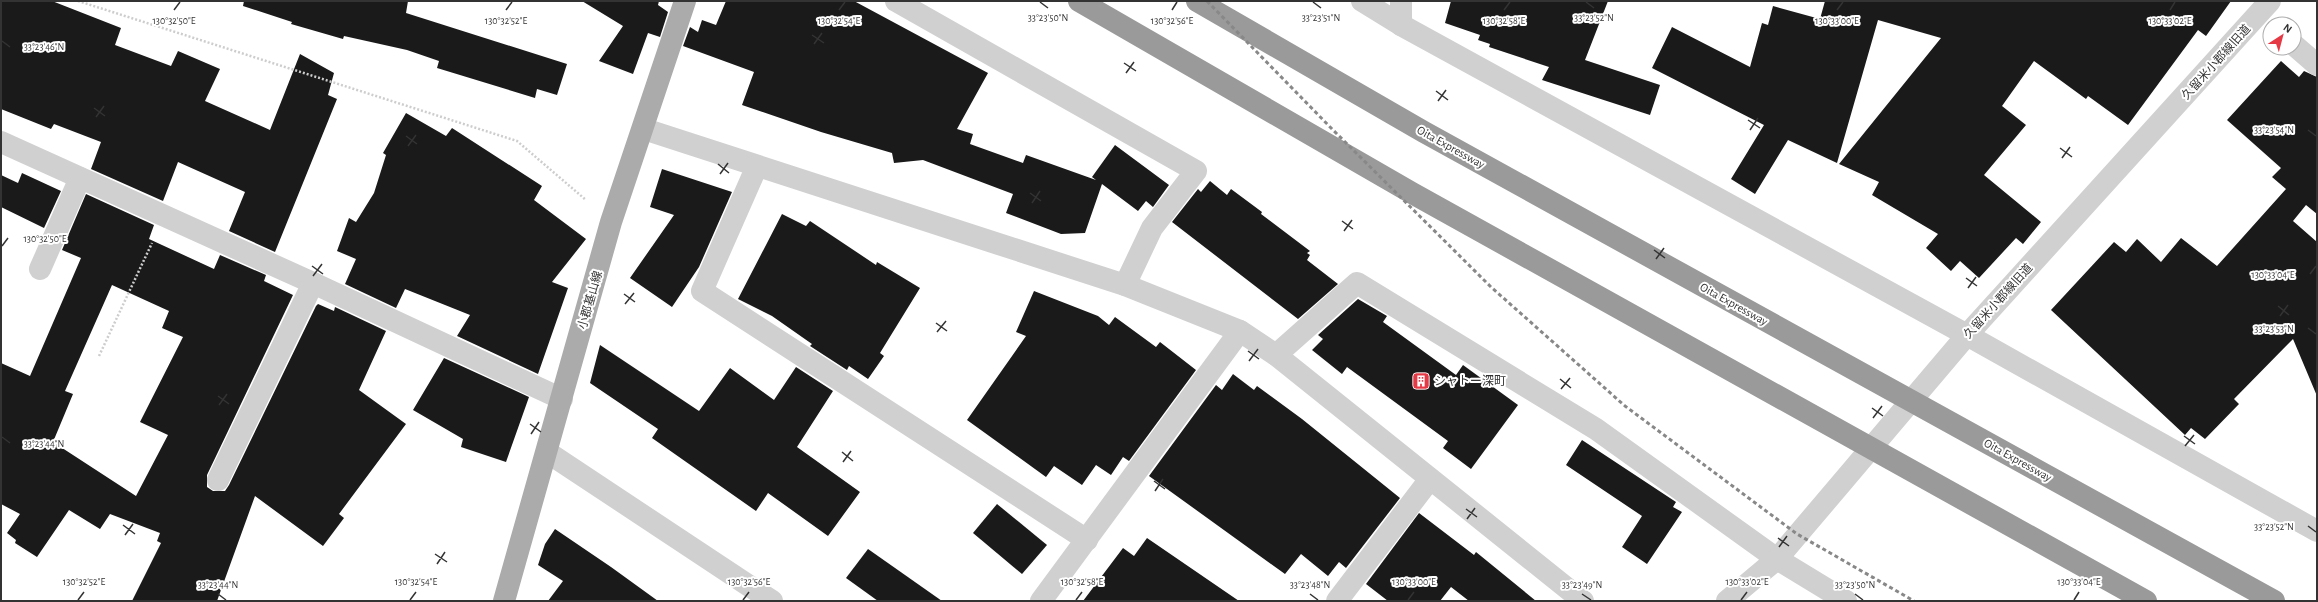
<svg xmlns="http://www.w3.org/2000/svg" width="2318" height="602" font-family="'Alegreya Sans','Noto Sans JP',sans-serif">
  <rect width="100%" height="100%" fill="#fff"/>
  <g fill="#1a1a1a" fill-rule="evenodd">
    <path d="M1 1H52L121 28 115 45 171 66 178 51 220 69 205 101 270 130 300 54 334 73 328 95 337 99 275 252 229 231 245 192 178 162 163 201 91 169 101 142 54 124 51 129 1 109Z"/>
    <path d="M244 1H408L406 13 567 64 557 95 537 89 535 98 437 68 439 61 407 50 344 36 343 39 291 24 292 22 243 6Z"/>
    <path d="M582 1H659L658 5 668 12 660 37 648 33 633 74 599 61 623 26Z"/>
    <path d="M726 1H854L988 73 957 129 973 134 970 144 1023 163 1026 155 1096 180 1092 177 1115 145 1169 185 1153 207 1146 201 1138 211 1102 184 1085 233 1061 234 1006 213 1013 194 923 160 894 163 892 153 821 132 742 105 754 72 683 46 690 27 698 32 702 20 716 25Z"/>
    <path d="M1451 1H1608L1585 60 1660 85 1650 115 1542 80 1549 67 1489 47 1490 44 1478 40 1480 35 1445 23Z"/>
    <path d="M1825 1H2231L2206 36 2198 30 2128 125 2088 96 2086 99 2034 61 2002 106 2026 125 1984 175 2041 222 2023 244 2016 238 1979 278 1960 261 1951 271 1926 248 1938 234 1872 195 1879 182 1839 164 1941 38 1878 20 1837 163 1788 140 1755 194 1731 179 1764 125 1652 68 1672 27 1750 67 1762 23 1768 25 1773 6 1820 19Z"/>
    <path d="M2281 61 2299 77 2304 71 2317 77V214L2306 205 2293 221 2317 242V396L2293 339 2234 399 2239 404 2205 439 2191 428 2185 435 2051 310 2114 242 2126 252 2137 239 2161 262 2181 238 2217 266 2286 189 2272 177 2281 168 2227 120Z"/>
    <path d="M406 113 446 136 452 128 542 186 534 200 586 239 552 282 568 288 538 374 457 336 470 315 405 289 396 308 345 284 356 259 337 251 349 218 356 222 374 193 386 155 383 153Z"/>
    <path d="M662 169 732 192 699 267 672 307 630 278 674 215 650 207Z"/>
    <path d="M22 173 61 191 44 228 1 207V175L18 183Z"/>
    <path d="M1210 181 1227 195 1231 189 1262 212 1261 214 1310 251 1307 253 1310 255 1307 260 1338 284 1298 319 1172 222 1198 189 1201 192Z"/>
    <path d="M86 194 154 225 149 239 214 269 220 255 266 275 264 281 293 295 207 475V487L213 491H225L229 485 316 306 318 304 334 311 335 307 386 331 359 390 406 424 339 514 344 518 323 546 255 496 217 601H132L161 543 157 541 160 533 110 514 100 529 69 510 37 557 15 543 16 540 7 533 20 514 1 504V363L30 376 81 258 62 250ZM112 285 169 311 162 328 183 337 140 422 168 435 136 496 53 442 73 394 65 391Z"/>
    <path d="M782 214 806 226 810 221 876 265 877 262 920 288 880 353 884 356 868 379 849 366 847 370 810 346 812 344 772 316 738 299Z"/>
    <path d="M1034 291 1098 316 1109 325 1115 317 1156 347 1160 342 1196 370 1129 461 1123 457 1111 475 1096 465 1082 485 1054 466 1046 477 967 420 1026 336 1016 332Z"/>
    <path d="M1358 299 1387 316 1383 322 1456 375 1463 365 1518 405 1471 469 1443 448 1448 441 1347 367 1342 374 1312 350 1323 339 1318 335Z"/>
    <path d="M600 345 699 411 730 368 774 400 796 367 833 391 797 447 860 492 828 536 768 493 756 511 652 438 658 429 590 383Z"/>
    <path d="M444 358 529 397 506 462 461 447 463 439 413 410Z"/>
    <path d="M1233 374 1254 390 1257 386 1302 419 1400 498 1346 568 1339 562 1328 576 1301 554 1285 574 1149 476 1216 385 1222 390Z"/>
    <path d="M1582 440 1676 502 1673 507 1682 512 1647 564 1622 547 1642 516 1566 465Z"/>
    <path d="M997 504 1047 545 1022 574 973 533Z"/>
    <path d="M1419 513 1474 555 1476 552 1536 601H1469L1451 587 1440 601H1388L1366 584Z"/>
    <path d="M555 529 611 567 658 601H548L563 581 538 565 545 544Z"/>
    <path d="M1147 538 1239 601H1083L1123 548 1134 556Z"/>
    <path d="M868 549 942 601H878L846 578Z"/>
  </g>
  <g fill="none" stroke-linecap="round" stroke-linejoin="round">
    <g stroke="#cdcdcd" stroke-width="2.5" stroke-dasharray="2 2" stroke-linecap="butt">
      <path d="M78 1 517 141 586 200"/>
      <path d="M99 356 152 243"/>
    </g>
    <g stroke="#d0d0d0" stroke-width="22">
      <path d="M896 1 1196 171 1152 228 1125 285"/>
      <path d="M1362 1 1401 25 1967 335 2317 531"/>
      <path d="M1401 25V1"/>
      <path d="M2294 45 2317 65"/>
      <path d="M644 129 1125 285 1240 331 1276 355 1583 601"/>
      <path d="M1 142 313 283 562 399"/>
      <path d="M757 166 702 291 1087 540"/>
      <path d="M40 269 80 178"/>
      <path d="M1276 355 1357 283 1596 429 1777 559 1846 601"/>
      <path d="M547 452 772 601"/>
      <path d="M218 480 313 283"/>
      <path d="M1041 601 1240 331"/>
      <path d="M1337 601 1430 479"/>
      <path d="M1727 601 1777 559 1967 335 2270 1"/>
    </g>
    <path stroke="#ababab" stroke-width="22" d="M504 601 611 222 685 1"/>
    <g stroke="#9a9a9a" stroke-width="22">
      <path d="M1079 1 1412 193 2146 601"/>
      <path d="M1197 1 1424 132 2274 601"/>
    </g>
    <path stroke="#888" stroke-width="3" stroke-dasharray="4 3" stroke-linecap="butt" d="M1207 1 1333 130 1491 287 1625 406 1797 534 1914 601"/>
  </g>
  <path fill="none" stroke="#333" stroke-width="1.5" d="M1040 2 1048 8M1313 2 1321 8M1586 2 1594 8M174 10 180 2M506 10 512 2M839 10 845 2M1172 10 1177 2M1504 10 1510 2M1837 10 1843 2M2170 10 2175 2M812 35 824 43M2 41 10 47M814 44 822 33M1124 63 1136 71M1126 73 1134 62M1436 91 1448 100M1438 101 1446 90M94 108 105 116M96 117 104 106M1748 120 1760 128M1750 130 1758 118M2308 130 2316 136M406 136 417 144M408 146 416 135M2060 148 2072 157M2062 158 2070 147M718 164 729 173M720 174 728 163M1030 193 1041 201M1032 203 1040 191M1342 221 1353 229M1344 231 1352 220M2 246 8 238M1654 250 1665 258M1656 259 1664 248M312 266 323 274M2310 274 2316 266M313 276 322 264M1966 278 1977 286M1968 288 1976 277M624 294 635 302M625 304 634 293M2278 306 2289 315M2280 316 2288 305M936 323 947 331M2308 328 2316 334M937 332 946 321M1248 351 1259 359M1249 361 1258 349M1560 379 1571 388M1561 389 1570 378M218 396 229 404M219 405 227 394M1872 408 1883 416M1873 418 1882 406M530 424 541 432M531 434 539 422M2184 436 2195 444M2 437 10 443M2185 446 2194 435M842 452 853 461M843 462 851 451M1154 481 1165 489M1155 491 1163 479M1466 509 1477 517M1467 519 1475 508M123 525 135 534M2308 526 2316 532M125 535 133 524M1778 538 1789 546M1779 547 1787 536M435 554 447 562M437 564 445 552M218 594 226 600M1310 594 1318 600M1582 594 1591 600M1855 594 1863 600M78 600 84 592M410 600 416 592M743 600 749 592M1076 600 1082 592M1408 600 1414 592M1741 600 1747 592M2074 600 2079 592"/>
  <defs>
    <symbol id="building-square" viewBox="-11 -11 22 22"><rect x="-9" y="-9" width="18" height="18" rx="4" fill="#e63946" stroke="#fff"/><path d="M-4-6H4V6H1V3H-1V6H-4ZM-2.5-4.3h1.7v1.8h-1.7ZM.8-4.3h1.7v1.8H.8ZM-2.5-1h1.7V.8h-1.7ZM.8-1h1.7V.8H.8Z" fill="#fff"/></symbol>
  </defs>
  <g fill-rule="evenodd">
    <use href="#building-square" x="1411" y="371" width="20" height="20"/>
  </g>
  <g text-anchor="middle" dominant-baseline="central" stroke-width="4" stroke-linejoin="round" paint-order="stroke">
    <g font-size="12" fill="#333" stroke="#fff">
      <text transform="translate(2216 62) rotate(-48)">久留米小郡線旧道</text>
      <text transform="translate(1451 147) rotate(29)">Oita Expressway</text>
      <text transform="translate(590 300) rotate(-74)">小郡基山線</text>
      <text transform="translate(1998 301) rotate(-48)">久留米小郡線旧道</text>
      <text transform="translate(1734 304) rotate(29)">Oita Expressway</text>
      <text transform="translate(2018 460) rotate(29)">Oita Expressway</text>
    </g>
    <g font-size="12" fill="#333" stroke="#fff" text-anchor="start">
      <text x="1434" y="381">シャトー深町</text>
    </g>
  </g>
  <g font-size="10" text-anchor="middle" fill="#333" stroke="#fff" stroke-width="4" stroke-linejoin="round" paint-order="stroke">
    <text x="1594" y="21">33°23'52"N</text>
    <text x="1048" y="21">33°23'50"N</text>
    <text x="1321" y="21">33°23'51"N</text>
    <text x="1172" y="24">130°32'56"E</text>
    <text x="1837" y="24">130°33'00"E</text>
    <text x="174" y="24">130°32'50"E</text>
    <text x="506" y="24">130°32'52"E</text>
    <text x="839" y="24">130°32'54"E</text>
    <text x="1504" y="24">130°32'58"E</text>
    <text x="2170" y="24">130°33'02"E</text>
    <text x="44" y="50">33°23'46"N</text>
    <text x="2274" y="133">33°23'54"N</text>
    <text x="45" y="242">130°32'50"E</text>
    <text x="2273" y="278">130°33'04"E</text>
    <text x="2274" y="332">33°23'53"N</text>
    <text x="44" y="447">33°23'44"N</text>
    <text x="2274" y="530">33°23'52"N</text>
    <text x="84" y="585">130°32'52"E</text>
    <text x="416" y="585">130°32'54"E</text>
    <text x="749" y="585">130°32'56"E</text>
    <text x="1082" y="585">130°32'58"E</text>
    <text x="1414" y="585">130°33'00"E</text>
    <text x="1747" y="585">130°33'02"E</text>
    <text x="2079" y="585">130°33'04"E</text>
    <text x="218" y="588">33°23'44"N</text>
    <text x="1310" y="588">33°23'48"N</text>
    <text x="1582" y="588">33°23'49"N</text>
    <text x="1855" y="588">33°23'50"N</text>
  </g>
  <rect width="2318" height="602" fill="none" stroke="#333333" stroke-width="4"/>
  <g transform="translate(2282 36) rotate(36)"><circle r="19" fill="#ffffff" stroke="#adadad"/>
  <path d="M0-3L7 15L0 10L-7 15Z" fill="#e63946"/>
  <text y="-6" font-size="11" font-weight="bold" text-anchor="middle" fill="#333333">N</text>
  </g>
</svg>
